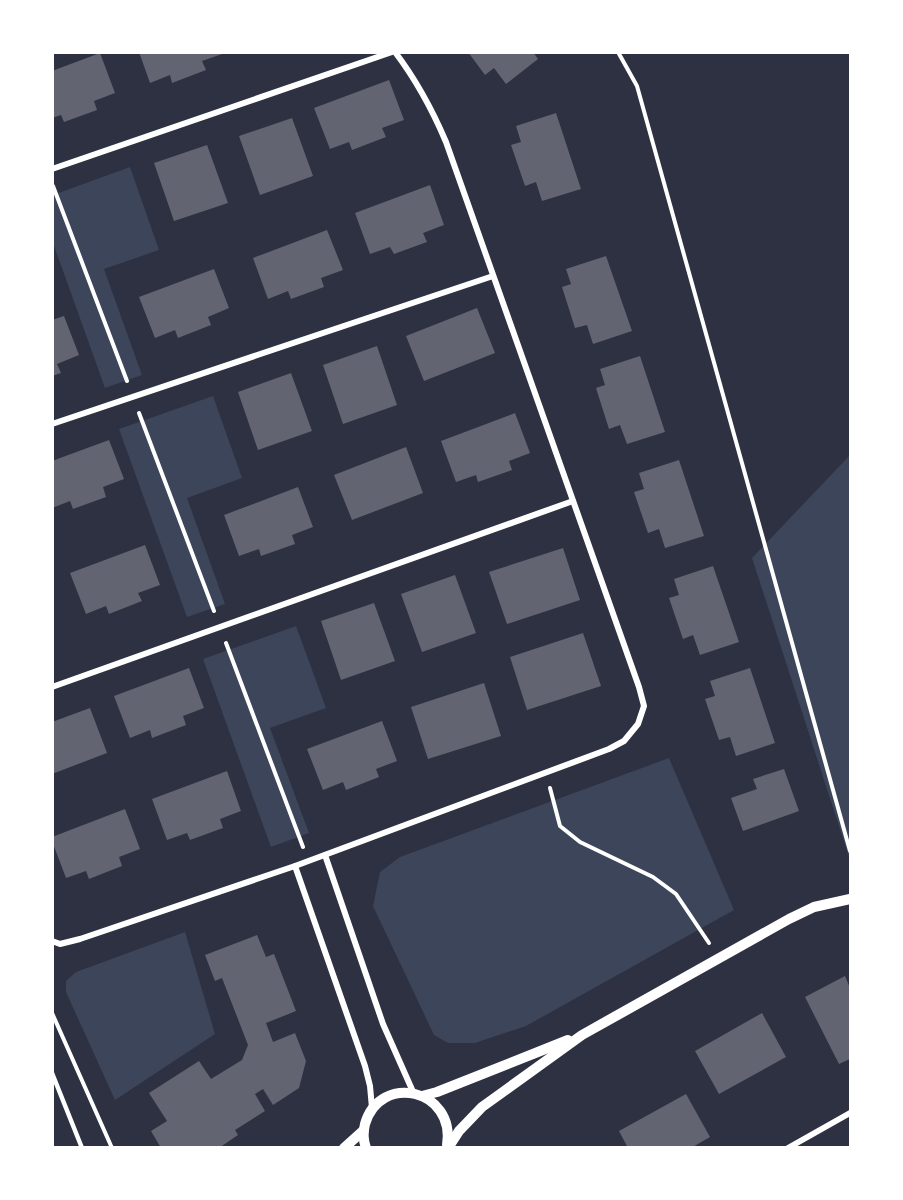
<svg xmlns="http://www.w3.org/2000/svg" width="903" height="1200" font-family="Figtree,sans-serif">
  <rect width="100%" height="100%" fill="#2d3142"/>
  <g fill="#3c4559">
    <path d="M130 167 159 250 104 269 142 375 105 388 53 243V195Z"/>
    <path d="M213 396 242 478 187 498 225 604 187 617 119 429Z"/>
    <path d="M850 455V857H849L752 558Z"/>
    <path d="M296 626 326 708 270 728 309 833 271 847 203 659Z"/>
    <path d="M669 758 734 910 526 1026 475 1043H448L434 1035 373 906 380 872 400 857Z"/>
    <path d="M185 932 215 1034 115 1100 66 992V981L76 972Z"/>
  </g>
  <g fill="#626471">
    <path d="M139 52H225V53L202 61 206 70 172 83 170 75 150 83Z"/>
    <path d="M468 52H533L538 59 506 84 494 68 485 75Z"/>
    <path d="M100 53 115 93 94 101 97 110 64 122 61 115 52 118V71Z"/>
    <path d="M389 80 404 120 382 128 386 137 352 150 349 142 330 149 314 108Z"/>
    <path d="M556 113 581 189 542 201 536 182 525 186 511 145 521 142 516 126Z"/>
    <path d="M292 118 313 176 260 195 239 136Z"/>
    <path d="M207 145 228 203 174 221 154 163Z"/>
    <path d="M430 185 444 225 423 233 427 242 394 254 390 247 370 254 355 213Z"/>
    <path d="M327 230 343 270 321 278 324 287 291 299 288 291 268 299 253 258Z"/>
    <path d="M606 256 632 331 593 344 587 325 575 328 562 287 571 284 566 269Z"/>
    <path d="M214 269 229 308 208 317 211 325 178 338 175 330 155 338 139 297Z"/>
    <path d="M477 308 495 353 424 381 406 336Z"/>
    <path d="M64 316 79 355 57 364 61 373 52 376V320Z"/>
    <path d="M377 346 397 405 343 424 323 365Z"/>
    <path d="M640 356 665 432 627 444 620 425 609 429 596 388 605 385 600 369Z"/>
    <path d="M291 373 312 431 258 450 238 392Z"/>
    <path d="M515 413 530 453 509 461 512 470 478 482 476 475 456 482 441 441Z"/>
    <path d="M109 440 124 479 103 487 106 497 73 509 70 501 52 508V461Z"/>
    <path d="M406 447 423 493 352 520 334 475Z"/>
    <path d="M679 460 704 536 665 548 659 529 648 533 634 492 644 489 639 473Z"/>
    <path d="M298 487 313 527 292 535 295 544 261 556 259 549 239 556 224 515Z"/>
    <path d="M145 545 160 585 138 593 142 601 109 614 106 606 86 614 70 573Z"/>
    <path d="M563 548 580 600 507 624 489 572Z"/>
    <path d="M713 566 739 642 700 655 693 635 683 639 669 598 679 595 674 579Z"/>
    <path d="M455 575 476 633 422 652 401 594Z"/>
    <path d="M374 603 395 661 341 680 321 621Z"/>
    <path d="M583 633 601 686 527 710 510 657Z"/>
    <path d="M189 668 204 708 183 716 186 725 152 738 150 730 130 738 114 696Z"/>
    <path d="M750 668 775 743 736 756 730 737 719 740 705 699 715 696 710 681Z"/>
    <path d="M484 683 501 736 428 759 411 707Z"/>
    <path d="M90 708 107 753 52 774V722Z"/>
    <path d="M382 721 397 761 376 769 379 777 346 790 343 782 323 790 307 749Z"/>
    <path d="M784 769 799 811 743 831 731 798 757 789 753 779Z"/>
    <path d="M227 771 241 811 220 819 223 828 190 840 187 833 167 840 152 799Z"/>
    <path d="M125 809 140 849 119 857 122 866 89 879 86 871 66 878 52 841V837Z"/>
    <path d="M257 935 266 957 274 954 296 1011 266 1023 273 1042 295 1033 306 1061 299 1088 273 1105 263 1089 255 1094 265 1111 235 1130 238 1135 219 1148H161L151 1131 167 1121 149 1093 199 1061 211 1079 242 1060 248 1045 222 978 215 981 205 955Z"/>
    <path d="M845 976 850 988V1059L839 1064 805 997Z"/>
    <path d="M762 1013 786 1057 719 1094 695 1051Z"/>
    <path d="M686 1094 710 1137 691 1148H628L619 1131Z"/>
  </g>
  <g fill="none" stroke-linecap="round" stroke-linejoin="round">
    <g stroke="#fff" stroke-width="4">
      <path d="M618 52 637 86 850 851"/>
      <path d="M53 186 127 381"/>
      <path d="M139 413 214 611"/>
      <path d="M226 643 303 847"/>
      <path d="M550 788 560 826 580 842 653 877 676 894 709 943"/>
      <path d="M52 1013 112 1148"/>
    </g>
    <path stroke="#fff" stroke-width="4.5" d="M52 1073 82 1148"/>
    <g stroke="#fff" stroke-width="6">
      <path d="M52 169 392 52"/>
      <path d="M52 424 493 276"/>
      <path d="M52 687 573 501"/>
      <path d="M325 855 383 1024 414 1094"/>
      <path d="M295 866 365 1066 370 1086 372 1108"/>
      <path d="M52 941 60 944 80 939 295 866 609 749 624 741 638 724 644 706 639 687 446 142C432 109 417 81 395 52"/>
      <path d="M788 1148 850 1113"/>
    </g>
    <g stroke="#fff" stroke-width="10">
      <path d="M422 1096 437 1092 568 1040"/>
      <path d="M344 1148 364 1130"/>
      <path d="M366 1148C363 1140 363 1132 365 1124 380 1072 456 1089 447 1145"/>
      <path d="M448 1148 459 1131 482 1107 582 1035 789 919 814 907 850 899"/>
    </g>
  </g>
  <rect width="903" height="1200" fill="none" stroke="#ffffff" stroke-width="108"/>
</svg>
